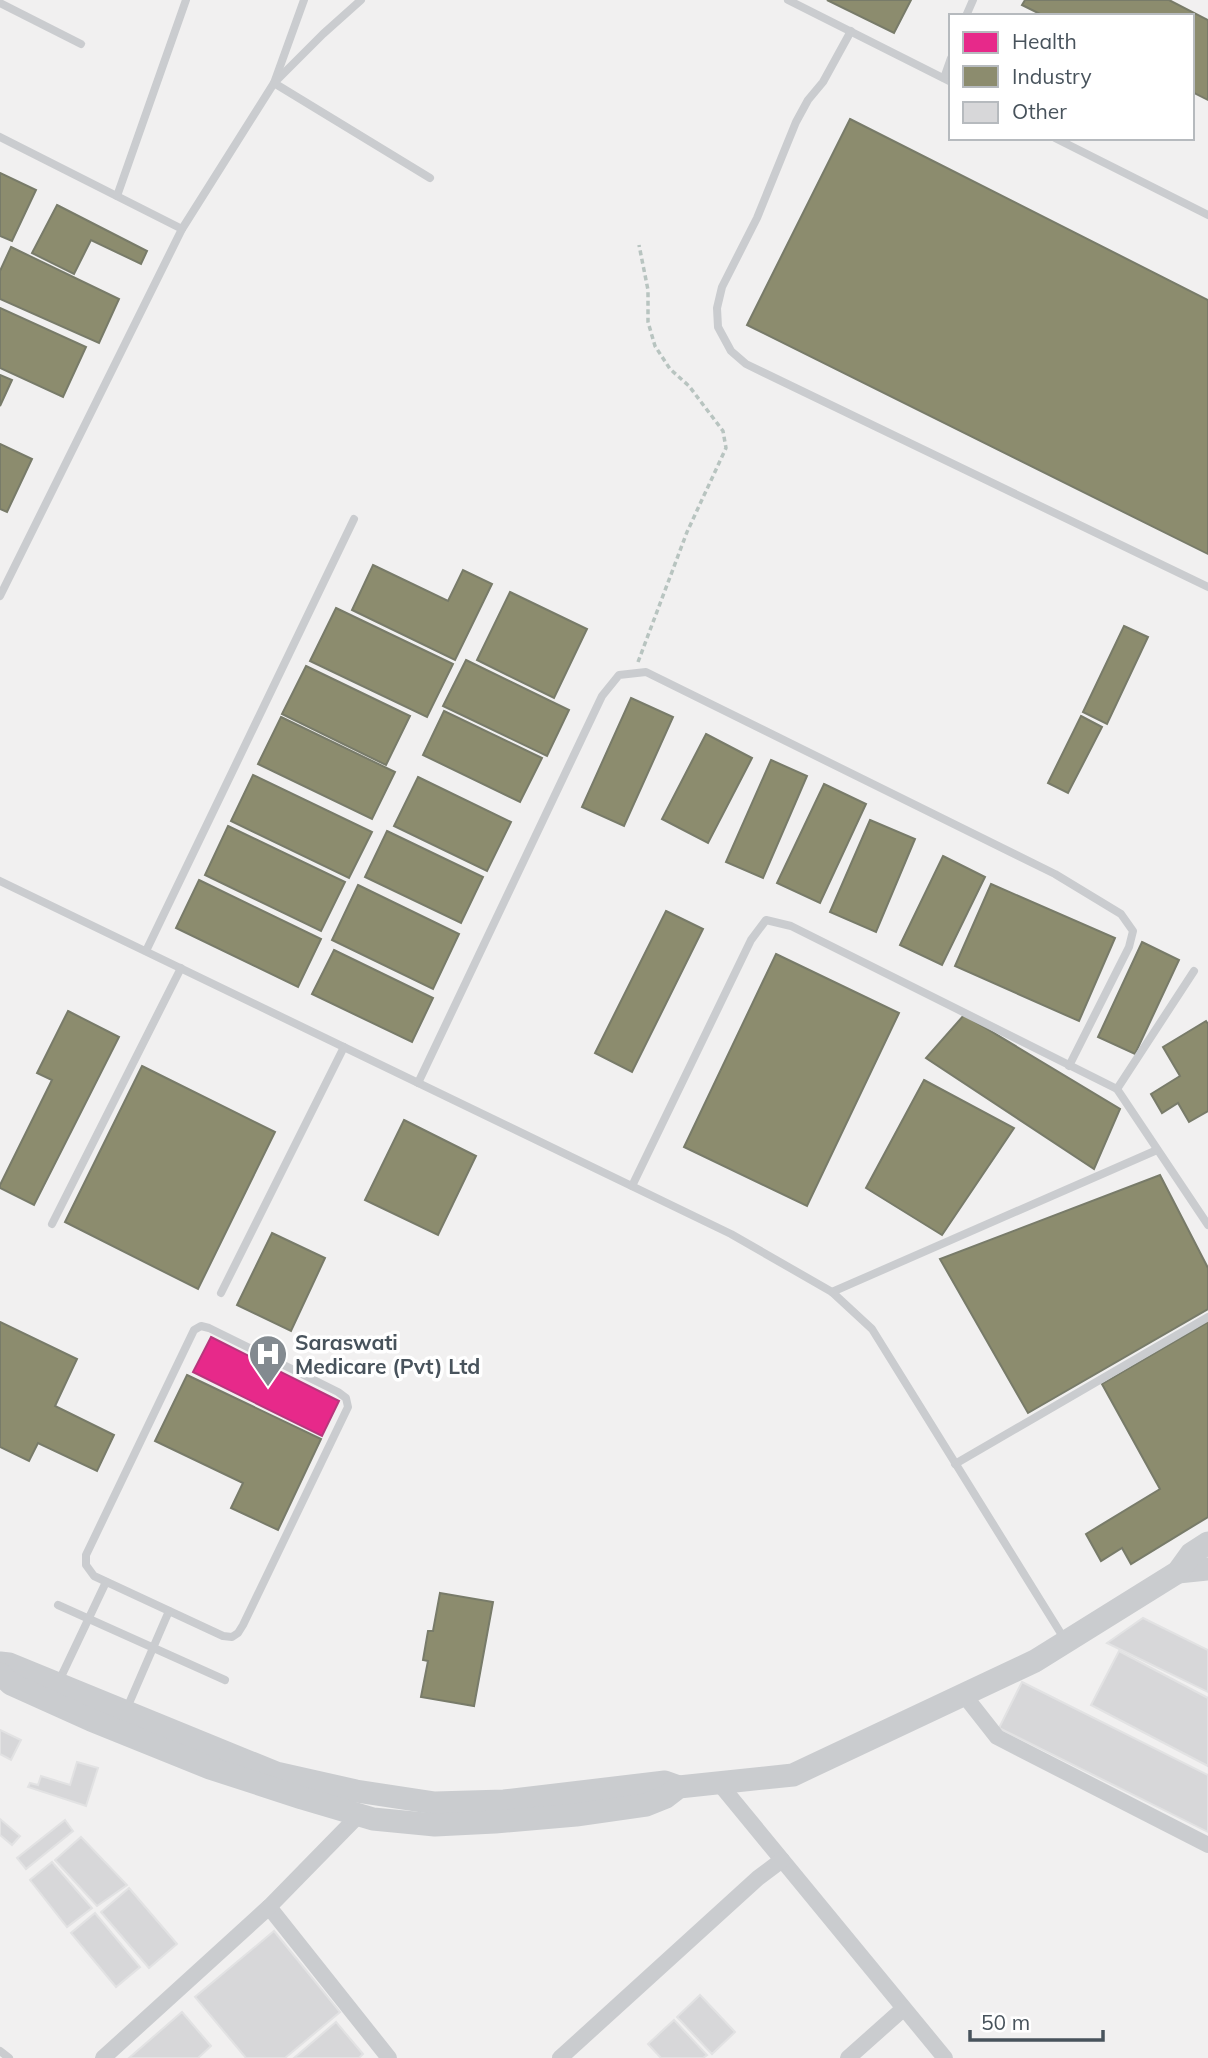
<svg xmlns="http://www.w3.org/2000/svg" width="1208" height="2058" font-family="Mulish,sans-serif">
  <rect width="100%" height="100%" fill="#f1f0f0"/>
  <path fill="#e7298a" stroke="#b7367c" stroke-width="2" d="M211 1337 339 1401 322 1436 193 1372Z"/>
  <g fill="#8c8c6e" stroke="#787b69" stroke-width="2">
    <path d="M827 0H911L894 33Z"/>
    <path d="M1025 0H1169L1208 20V100L1192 92V16H1044L1022 5Z"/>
    <path d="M850 119 1208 300V554L747 325Z"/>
    <path d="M0 173 36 190 12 241 0 236Z"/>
    <path d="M57 205 147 251 141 264 91 240 74 274 32 253Z"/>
    <path d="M11 247 119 299 99 343 0 299V271Z"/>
    <path d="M0 308 86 347 63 397 0 368Z"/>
    <path d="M0 375 12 380 0 406Z"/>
    <path d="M0 444 32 459 7 512 0 509Z"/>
    <path d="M373 565 448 601 463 570 492 584 455 660 352 610Z"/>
    <path d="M510 592 587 629 554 698 477 660Z"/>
    <path d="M336 608 453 664 427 717 310 661Z"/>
    <path d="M1124 626 1148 637 1107 724 1083 712Z"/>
    <path d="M466 660 569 710 547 756 443 706Z"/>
    <path d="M306 666 410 716 386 765 282 714Z"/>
    <path d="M631 698 673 717 624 826 582 807Z"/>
    <path d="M444 711 542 758 520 802 423 755Z"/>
    <path d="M1081 716 1102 727 1068 793 1048 783Z"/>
    <path d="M281 717 395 772 372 819 258 764Z"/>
    <path d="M706 734 752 758 708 843 662 819Z"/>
    <path d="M771 760 807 776 763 878 726 862Z"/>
    <path d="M253 775 372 832 349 878 231 821Z"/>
    <path d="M418 777 511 822 487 871 394 826Z"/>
    <path d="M824 784 866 804 820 903 777 883Z"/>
    <path d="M870 820 915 839 876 932 830 912Z"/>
    <path d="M228 826 345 882 321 931 205 875Z"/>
    <path d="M387 831 483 877 461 923 365 877Z"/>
    <path d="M943 856 985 877 942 965 900 945Z"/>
    <path d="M199 880 321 939 298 987 176 928Z"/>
    <path d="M991 884 1115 938 1079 1021 955 966Z"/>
    <path d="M358 885 459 934 433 989 332 940Z"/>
    <path d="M666 911 703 929 632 1072 595 1053Z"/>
    <path d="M1142 942 1179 960 1135 1054 1098 1037Z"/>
    <path d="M334 950 433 998 412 1042 312 994Z"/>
    <path d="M776 954 899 1013 807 1206 684 1147Z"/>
    <path d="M68 1011 119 1037 34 1205 0 1188V1185L52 1080 37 1073Z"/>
    <path d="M964 1015 1120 1109 1094 1169 926 1058Z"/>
    <path d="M1206 1021 1208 1024V1111L1189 1122 1178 1103 1162 1113 1151 1094 1180 1076 1163 1047Z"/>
    <path d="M142 1066 275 1132 198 1289 65 1222Z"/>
    <path d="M924 1080 1014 1128 942 1235 866 1188Z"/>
    <path d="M404 1120 476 1156 438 1235 365 1200Z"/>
    <path d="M1160 1175 1208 1268V1309L1028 1413 940 1259Z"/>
    <path d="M272 1233 325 1258 291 1331 237 1305Z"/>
    <path d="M0 1322 77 1359 55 1406 114 1435 97 1471 38 1443 29 1461 0 1447Z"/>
    <path d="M1208 1322V1517L1131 1564 1122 1548 1101 1561 1086 1534 1160 1489 1102 1384Z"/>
    <path d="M187 1375 321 1439 278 1530 231 1508 243 1483 155 1441Z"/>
    <path d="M440 1593 493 1602 474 1706 421 1697 428 1661 423 1660 428 1631H433Z"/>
  </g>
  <g fill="#d7d7d9" stroke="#e2e2e3" stroke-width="2">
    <path d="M1143 1618 1208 1650V1692L1107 1643Z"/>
    <path d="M1119 1651 1208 1698V1766L1091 1705Z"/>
    <path d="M1022 1682 1208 1775V1832L999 1728Z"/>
    <path d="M0 1730 21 1740 11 1760 0 1754Z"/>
    <path d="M77 1762 98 1768 86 1806 28 1787 30 1783 38 1785 41 1776 70 1785Z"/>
    <path d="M0 1819 20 1836 12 1845 0 1835Z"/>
    <path d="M65 1820 73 1831 26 1869 17 1858Z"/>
    <path d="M81 1837 127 1885 97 1906 55 1860Z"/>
    <path d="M52 1862 92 1908 67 1927 30 1880Z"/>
    <path d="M129 1888 177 1944 149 1968 101 1912Z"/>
    <path d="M95 1913 140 1967 116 1987 71 1933Z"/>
    <path d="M274 1931 340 2012 285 2058H246L195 1997Z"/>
    <path d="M700 1995 735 2032 712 2054 677 2017Z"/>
    <path d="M182 2012 211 2046 198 2058H129Z"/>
    <path d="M674 2020 707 2055 703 2058H661L648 2044Z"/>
    <path d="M336 2022 363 2054 359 2058H294Z"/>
  </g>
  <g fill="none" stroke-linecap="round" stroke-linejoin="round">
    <path stroke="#b8c4c0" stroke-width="3.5" stroke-dasharray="5 3.5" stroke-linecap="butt" d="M638 662 687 532 726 448 723 431 689 386 670 369 655 346 648 322V290L639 245"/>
    <g stroke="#cacccf" stroke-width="8">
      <path d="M304 0 274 83 430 178"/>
      <path d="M788 0 951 82"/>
      <path d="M0 3 81 44"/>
      <path d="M966 16 973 0"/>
      <path d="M851 31 823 82 808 100 796 122 757 218 722 287 717 308 718 327 731 351 746 364 1208 587"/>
      <path d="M944 78 951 58"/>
      <path d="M0 137 182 229"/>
      <path d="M1055 138 1208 215"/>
      <path d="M117 196 186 0"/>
      <path d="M0 596 182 229 274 83 323 34 361 0"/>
      <path d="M0 881 731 1234 832 1292 872 1329 1065 1640"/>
      <path d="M146 951 354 519"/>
      <path d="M418 1083 602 696 619 675 646 672 1055 874 1121 914 1133 931 1129 947 1069 1066"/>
      <path d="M1117 1089 1194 971"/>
      <path d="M632 1186 751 940 766 920 791 926 1117 1089 1208 1225"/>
      <path d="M52 1224 181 968"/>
      <path d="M832 1292 1157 1150"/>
      <path d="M221 1293 344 1047"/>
      <path d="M201 1326 209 1328 338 1392 346 1398 348 1407 243 1625 238 1633 232 1637 223 1636 94 1576 86 1565V1555L194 1330Z"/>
      <path d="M955 1464 1208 1317"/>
      <path d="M58 1605 225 1680"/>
      <path d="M59 1681 106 1582"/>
      <path d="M127 1708 169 1611"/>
      <path d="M0 2051 9 2058"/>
    </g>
    <g stroke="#cacccf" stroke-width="16">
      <path d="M964 1695 997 1737 1208 1845"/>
      <path d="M718 1782 945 2058"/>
      <path d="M269 1907 389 2058"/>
      <path d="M103 2058 269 1907 359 1815"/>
      <path d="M560 2058 758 1878 782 1860"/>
      <path d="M848 2058 903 2009"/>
    </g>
    <g stroke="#cacccf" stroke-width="23">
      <path d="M1178 1572 1208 1569"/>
      <path d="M0 1663 9 1664 276 1773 356 1791 435 1803 504 1801 665 1782 679 1787"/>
      <path d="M0 1674 11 1684 91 1720 210 1768 302 1798 373 1819 435 1825 495 1822 576 1815 646 1805 666 1797 679 1787 793 1775 1035 1661 1178 1572 1191 1554 1208 1543"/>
    </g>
  </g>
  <defs>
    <symbol id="hospital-pin" viewBox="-11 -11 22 30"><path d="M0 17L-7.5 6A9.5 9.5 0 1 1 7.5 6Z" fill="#838a90" stroke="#fff"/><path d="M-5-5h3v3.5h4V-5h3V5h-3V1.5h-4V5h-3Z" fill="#fff"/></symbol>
  </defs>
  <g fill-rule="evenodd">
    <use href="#hospital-pin" x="246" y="1332" width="44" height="60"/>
  </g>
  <g text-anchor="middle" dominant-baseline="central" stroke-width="7" stroke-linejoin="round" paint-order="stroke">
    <g font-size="21" font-weight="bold" fill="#48535c" stroke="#fff" text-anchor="start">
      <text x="295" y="1342">Saraswati<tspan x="295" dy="24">Medicare (Pvt) Ltd</tspan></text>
    </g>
  </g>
  <rect x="949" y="14" width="245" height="126" fill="#ffffff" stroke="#b6babe" stroke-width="2"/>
  <rect x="963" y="32" width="35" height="21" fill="#e7298a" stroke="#b6babe" stroke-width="2"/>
  <text x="1012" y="49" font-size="21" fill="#48535c">Health</text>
  <rect x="963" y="66" width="35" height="21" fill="#8c8c6e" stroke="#b6babe" stroke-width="2"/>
  <text x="1012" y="84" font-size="21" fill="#48535c">Industry</text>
  <rect x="963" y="102" width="35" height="21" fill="#d7d7d9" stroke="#b6babe" stroke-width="2"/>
  <text x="1012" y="119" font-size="21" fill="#48535c">Other</text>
  <path d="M970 2030v10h133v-10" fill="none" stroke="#48535c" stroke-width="3.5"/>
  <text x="981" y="2030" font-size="21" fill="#48535c" stroke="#ffffff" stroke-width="5" paint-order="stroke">50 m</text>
</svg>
